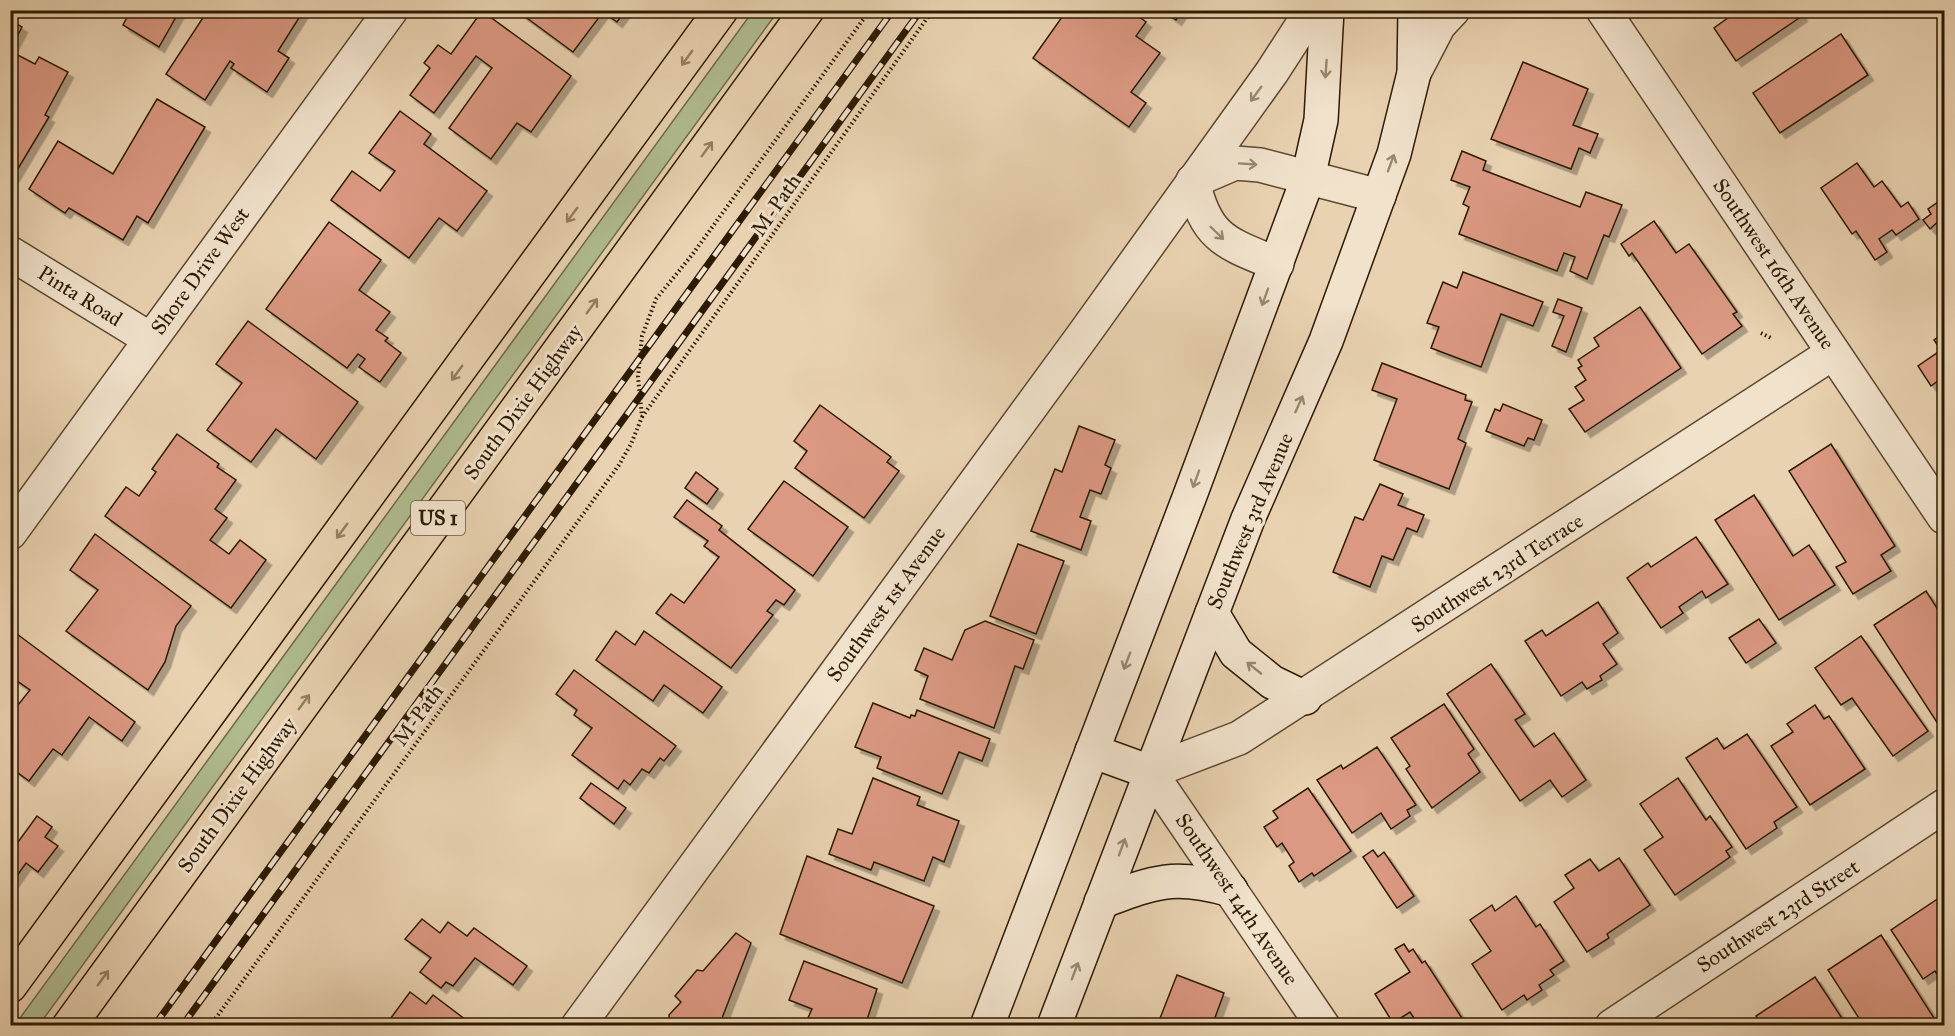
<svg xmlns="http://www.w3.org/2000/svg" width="1955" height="1036" font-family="'IM FELL Great Primer',serif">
  <defs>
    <filter id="shadow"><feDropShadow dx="5.5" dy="5.5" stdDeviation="0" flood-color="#0004"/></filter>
  </defs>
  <rect width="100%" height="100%" fill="#e9d2b1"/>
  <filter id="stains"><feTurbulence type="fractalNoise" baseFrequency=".00333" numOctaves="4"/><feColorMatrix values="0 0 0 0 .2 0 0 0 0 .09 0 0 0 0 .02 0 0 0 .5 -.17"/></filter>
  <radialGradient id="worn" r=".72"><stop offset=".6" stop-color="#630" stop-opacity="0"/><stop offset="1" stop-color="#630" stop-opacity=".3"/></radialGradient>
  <path fill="#b0bd91" stroke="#6e6c4a" stroke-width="1.5" d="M753 11H778L39 1025H15Z"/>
  <g fill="#db9882" stroke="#2c1a02" stroke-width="1.5" filter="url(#shadow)">
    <path d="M131 10H180L159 47 123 25Z"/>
    <path d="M208 10H304L278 51 289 58 267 92 231 68 234 64 230 61 205 100 166 74Z"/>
    <path d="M516 10H626L617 22 603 12 573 52Z"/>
    <path d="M1067 10H1130L1146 22 1136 36 1160 53 1131 92 1146 103 1129 127 1033 58Z"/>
    <path d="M1163 10H1183L1176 20Z"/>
    <path d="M1739 10H1802L1800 12 1802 16 1736 61 1714 28Z"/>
    <path d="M482 11 571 76 531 132 517 123 491 159 449 128 492 68 476 56 434 113 410 95 430 68 424 63 438 45 451 54Z"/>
    <path d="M10 20 22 27 10 50Z"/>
    <path d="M1841 34 1868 75 1780 133 1753 93Z"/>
    <path d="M10 51 35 64 39 57 68 72 45 115 49 117 13 177 10 176Z"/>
    <path d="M1523 62 1588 89 1573 125 1598 134 1590 153 1579 148 1571 169 1491 139Z"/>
    <path d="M157 99 205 127 148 223 137 216 123 240 69 208 65 213 29 189 58 141 113 174Z"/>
    <path d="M400 111 431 134 424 144 487 191 457 231 439 218 409 258 331 200 352 171 380 191 395 171 369 153Z"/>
    <path d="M1462 151 1486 161 1483 170 1580 207 1586 192 1622 205 1609 237 1604 235 1587 279 1570 271 1575 257 1564 253 1557 271 1459 234 1469 207 1463 204 1470 187 1451 180Z"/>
    <path d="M1857 163 1874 187 1882 181 1901 207 1908 202 1919 219 1896 235 1892 230 1879 239 1887 252 1875 260 1856 231 1852 234 1821 188Z"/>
    <path d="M1944 198V216L1930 229 1923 220 1931 214 1928 209Z"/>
    <path d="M1654 221 1676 253 1689 244 1737 312 1733 314 1742 326 1702 354 1632 253 1629 256 1621 244Z"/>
    <path d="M329 222 381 260 359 290 390 312 376 330 388 338 385 341 401 353 380 382 359 367 365 359 358 354 347 368 266 309Z"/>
    <path d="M1463 272 1543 302 1533 326 1501 314 1481 367 1431 348 1439 327 1427 323 1443 282 1457 288Z"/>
    <path d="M1558 299 1582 308 1566 352 1552 346 1564 316 1553 312Z"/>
    <path d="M1640 307 1681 368 1585 432 1569 409 1584 400 1575 387 1586 380 1578 368 1582 366 1578 360 1599 346 1594 338Z"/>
    <path d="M248 321 358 402 316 459 276 429 251 462 207 430 242 383 216 364Z"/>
    <path d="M1944 333V388L1939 380 1931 386 1918 366 1941 350 1934 340Z"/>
    <path d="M1382 363 1466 395 1465 400 1472 402 1458 439 1466 443 1449 489 1374 460 1397 399 1372 390Z"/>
    <path d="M1503 404 1542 420 1534 440 1528 438 1524 446 1486 431 1495 409 1500 411Z"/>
    <path d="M820 405 891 457 887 462 899 471 864 518 795 468 807 451 794 441Z"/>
    <path d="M1079 426 1115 440 1105 465 1111 468 1101 494 1090 490 1080 517 1091 521 1081 550 1031 531 1055 469 1062 472Z"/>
    <path d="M177 434 219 464 217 467 236 480 215 509 227 518 210 540 229 554 240 540 266 560 231 608 105 516 126 487 139 496 156 472 152 469Z"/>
    <path d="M1831 444 1895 546 1881 555 1891 571 1853 594 1836 567 1846 562 1789 471Z"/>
    <path d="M696 472 718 489 707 504 685 488Z"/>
    <path d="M784 481 848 527 813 576 748 529Z"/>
    <path d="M1380 484 1403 494 1398 505 1424 515 1417 532 1407 528 1393 560 1382 556 1370 587 1333 572 1355 517 1363 520Z"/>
    <path d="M1754 495 1793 556 1809 545 1835 585 1779 620 1715 520Z"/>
    <path d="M687 500 722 526 719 530 795 590 784 605 776 600 767 611 773 615 731 668 656 613 671 594 684 603 719 557 704 546 708 541 674 517Z"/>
    <path d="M95 534 191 606 176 626 165 662 148 690 66 631 98 590 70 570Z"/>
    <path d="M1696 537 1728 584 1706 598 1702 591 1679 607 1683 613 1661 628 1627 578 1648 563 1651 567Z"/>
    <path d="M1018 544 1064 561 1036 634 990 616Z"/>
    <path d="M1926 591 1944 619V636L1940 639 1944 647V720L1938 724 1874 625Z"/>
    <path d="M1598 602 1618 633 1603 644 1617 664 1600 676 1602 680 1587 689 1582 682 1561 696 1525 641 1542 630 1546 636Z"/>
    <path d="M1759 619 1776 643 1746 663 1729 638Z"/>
    <path d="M985 621 1034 640 1023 669 1015 666 994 728 920 699 928 676 915 670 924 648 952 660 965 630Z"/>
    <path d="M616 631 635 645 644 631 722 687 703 713 664 685 653 701 596 660Z"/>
    <path d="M17 634 135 722 122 741 89 717 62 755 53 749 29 781 10 767V715L30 690 10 676V643Z"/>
    <path d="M1861 636 1928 731 1893 756 1852 698 1841 705 1815 668Z"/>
    <path d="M1491 664 1525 714 1515 720 1534 747 1554 733 1586 780 1562 797 1550 780 1520 801 1447 694Z"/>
    <path d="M574 670 676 746 664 761 660 758 649 773 642 769 630 785 624 780 618 789 572 755 592 728 574 715 577 710 556 694Z"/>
    <path d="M873 703 910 718 911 715 915 716 917 710 990 739 982 761 959 752 942 794 877 768 881 757 855 747Z"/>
    <path d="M1444 704 1474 749 1468 754 1480 772 1432 808 1406 769 1410 766 1391 738Z"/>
    <path d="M1815 705 1824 719 1829 716 1865 769 1810 805 1771 746 1793 732 1787 724Z"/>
    <path d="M1747 734 1797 807 1774 822 1777 828 1746 849 1686 758 1717 738 1724 749Z"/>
    <path d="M1377 747 1416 805 1407 810 1410 816 1391 829 1381 813 1352 833 1317 780 1341 765 1343 769Z"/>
    <path d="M873 778 920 797 917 805 959 821 944 862 933 857 924 881 874 862 871 870 829 854 838 829 852 834Z"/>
    <path d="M1678 778 1706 820 1710 816 1732 847 1726 851 1730 857 1675 895 1644 850 1663 837 1640 804Z"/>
    <path d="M591 783 626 808 614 824 580 798Z"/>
    <path d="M1308 788 1351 851 1314 876 1312 873 1299 882 1289 866 1294 862 1282 843 1277 847 1264 827 1278 818 1273 811Z"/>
    <path d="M37 816 52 827 45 837 58 846 38 872 26 863 12 883 10 853Z"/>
    <path d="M1373 850 1378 857 1384 852 1414 896 1397 908 1363 857Z"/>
    <path d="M807 856 934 906 902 983 780 934Z"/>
    <path d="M1619 858 1650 905 1607 934 1609 938 1587 952 1554 902 1574 888 1565 875 1590 859 1599 871Z"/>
    <path d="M1516 896 1536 927 1540 924 1564 961 1550 970 1554 975 1539 985 1542 990 1527 1000 1524 995 1502 1010 1472 964 1491 951 1470 920 1492 905 1495 911Z"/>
    <path d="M1939 898 1944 906 1943 983 1935 971 1923 979 1891 930Z"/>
    <path d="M422 919 440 933 448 922 467 936 474 928 527 966 513 985 475 958 453 986 446 982 441 988 420 972 431 958 405 939Z"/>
    <path d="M736 933 751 943 719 1026H669V1015L681 1002 675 996 697 970 703 971Z"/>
    <path d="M1881 935 1939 1026H1864L1828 970Z"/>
    <path d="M1404 944 1409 952 1413 949 1422 963 1425 961 1467 1026H1419L1410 1012 1393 1023 1375 994 1410 972 1395 949Z"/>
    <path d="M804 961 877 989 865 1026H820L807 1020 812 1009 789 1000Z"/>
    <path d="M1177 975 1224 993 1212 1026H1157Z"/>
    <path d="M1815 977 1847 1026H1762L1756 1016Z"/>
    <path d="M410 992 426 1004 433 995 474 1026H385Z"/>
  </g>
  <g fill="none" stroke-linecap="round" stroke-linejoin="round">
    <defs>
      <g id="minor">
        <path d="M1603 10 1944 517"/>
        <path d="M1414 73 1439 25 1453 10"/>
        <path d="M1193 181 1235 163 1260 165 1379 196"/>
        <path d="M1193 181C1206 239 1226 243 1277 264"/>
        <path d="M10 253 150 339"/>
        <path d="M10 533 391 10"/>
        <path d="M578 1026 1084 334 1272 72 1312 10"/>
        <path d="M1323 1026 1150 772 1239 738 1833 353"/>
        <path d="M1612 1026 1944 806"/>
      </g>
      <g id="secondary">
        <path d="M1212 613 1236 653 1272 682 1305 698"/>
        <path d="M1092 751 1150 772"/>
        <path d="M1101 902C1156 881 1174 874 1231 890"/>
        <path d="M987 1026 1189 498 1308 178 1321 120 1327 10"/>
        <path d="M1054 1026 1248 519 1326 341 1394 154 1414 73 1415 10"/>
      </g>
      <g id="trunk">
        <path d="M10 986 721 10"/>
        <path d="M69 1026 807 10"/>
      </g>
    </defs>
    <use href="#minor" stroke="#5b482e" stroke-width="36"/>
    <use href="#secondary" stroke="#2c1a02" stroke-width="36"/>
    <use href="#trunk" stroke="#2c1a02" stroke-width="36"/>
    <g stroke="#2c1a02" stroke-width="4" stroke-dasharray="1.5 3" stroke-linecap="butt">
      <path d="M1761 333 1771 338"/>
      <path d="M642 417 933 10"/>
      <path d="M210 1026 619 465 631 444 642 417 638 377 642 336 656 299 692 255 870 10"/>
    </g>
    <use href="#minor" stroke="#f1e2cc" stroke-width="33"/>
    <use href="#secondary" stroke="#f1e2cc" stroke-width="33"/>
    <use href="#trunk" stroke="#e9d2b1" stroke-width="33"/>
    <defs>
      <g id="rail">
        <path d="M154 1026 893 10"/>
        <path d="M182 1026 921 10"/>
      </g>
    </defs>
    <use href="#rail" stroke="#2c1a02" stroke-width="7"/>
    <use href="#rail" stroke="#f1e2cc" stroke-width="4.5" stroke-dasharray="14" stroke-linecap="butt"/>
  </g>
  <defs><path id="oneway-shaft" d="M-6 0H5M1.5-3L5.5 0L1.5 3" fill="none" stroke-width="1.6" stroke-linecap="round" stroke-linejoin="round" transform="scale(1.5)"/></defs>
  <g stroke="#947f62">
    <use href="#oneway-shaft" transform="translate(687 58) rotate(126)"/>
    <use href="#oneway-shaft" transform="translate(707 149) rotate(-54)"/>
    <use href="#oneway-shaft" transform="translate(572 215) rotate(126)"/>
    <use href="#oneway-shaft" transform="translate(592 306) rotate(-54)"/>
    <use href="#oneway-shaft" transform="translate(457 373) rotate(126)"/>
    <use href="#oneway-shaft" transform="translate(342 531) rotate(126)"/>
    <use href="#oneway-shaft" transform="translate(304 702) rotate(-54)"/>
    <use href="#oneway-shaft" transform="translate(103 978) rotate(-54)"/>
  </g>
  <g stroke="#988871">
    <use href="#oneway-shaft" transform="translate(1326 69) rotate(94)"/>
    <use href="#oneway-shaft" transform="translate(1256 94) rotate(126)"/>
    <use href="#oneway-shaft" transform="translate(1391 163) rotate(-70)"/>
    <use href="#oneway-shaft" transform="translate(1248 164) rotate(4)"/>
    <use href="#oneway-shaft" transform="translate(1217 233) rotate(44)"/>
    <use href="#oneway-shaft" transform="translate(1265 297) rotate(110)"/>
    <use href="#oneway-shaft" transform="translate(1299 404) rotate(-66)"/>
    <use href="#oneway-shaft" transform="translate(1196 479) rotate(110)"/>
    <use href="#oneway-shaft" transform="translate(1127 661) rotate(111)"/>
    <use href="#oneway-shaft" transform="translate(1254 668) rotate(-142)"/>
    <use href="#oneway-shaft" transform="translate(1122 847) rotate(-70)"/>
    <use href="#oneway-shaft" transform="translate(1075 971) rotate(-69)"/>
  </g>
  <g text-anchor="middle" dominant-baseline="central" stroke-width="6" stroke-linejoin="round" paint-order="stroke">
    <rect fill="#f1e2cc" stroke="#67563f" stroke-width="1.5" x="411" y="501" width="54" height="34" rx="4.5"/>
    <g font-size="20" font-weight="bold" fill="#2c1a02">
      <text x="438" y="518">US 1</text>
    </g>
    <g font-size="21" fill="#2c1a02" stroke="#f1e2cc">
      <text transform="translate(776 205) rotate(-55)">M-Path</text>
      <text transform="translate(1774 264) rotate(56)">Southwest 16th Avenue</text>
      <text transform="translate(200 271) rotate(-54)">Shore Drive West</text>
      <text transform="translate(80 296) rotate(32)">Pinta Road</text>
      <text transform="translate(523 402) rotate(-54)">South Dixie Highway</text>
      <text transform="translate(1250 521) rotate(-67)">Southwest 3rd Avenue</text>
      <text transform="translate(1497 573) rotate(-33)">Southwest 23rd Terrace</text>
      <text transform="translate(886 604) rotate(-54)">Southwest 1st Avenue</text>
      <text transform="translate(418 715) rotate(-54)">M-Path</text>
      <text transform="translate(237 795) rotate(-54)">South Dixie Highway</text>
      <text transform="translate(1237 899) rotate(56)">Southwest 14th Avenue</text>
      <text transform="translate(1778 916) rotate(-33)">Southwest 23rd Street</text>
    </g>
  </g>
  <rect width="1955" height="1036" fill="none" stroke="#e9d2b1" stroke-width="36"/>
  <rect x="12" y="12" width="1931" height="1012" fill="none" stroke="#2c1a02" stroke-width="3"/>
  <rect x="18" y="18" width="1919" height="1000" fill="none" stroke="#2c1a02" stroke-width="1.5"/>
  <rect width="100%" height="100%" filter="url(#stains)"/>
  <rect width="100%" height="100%" fill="url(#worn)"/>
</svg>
